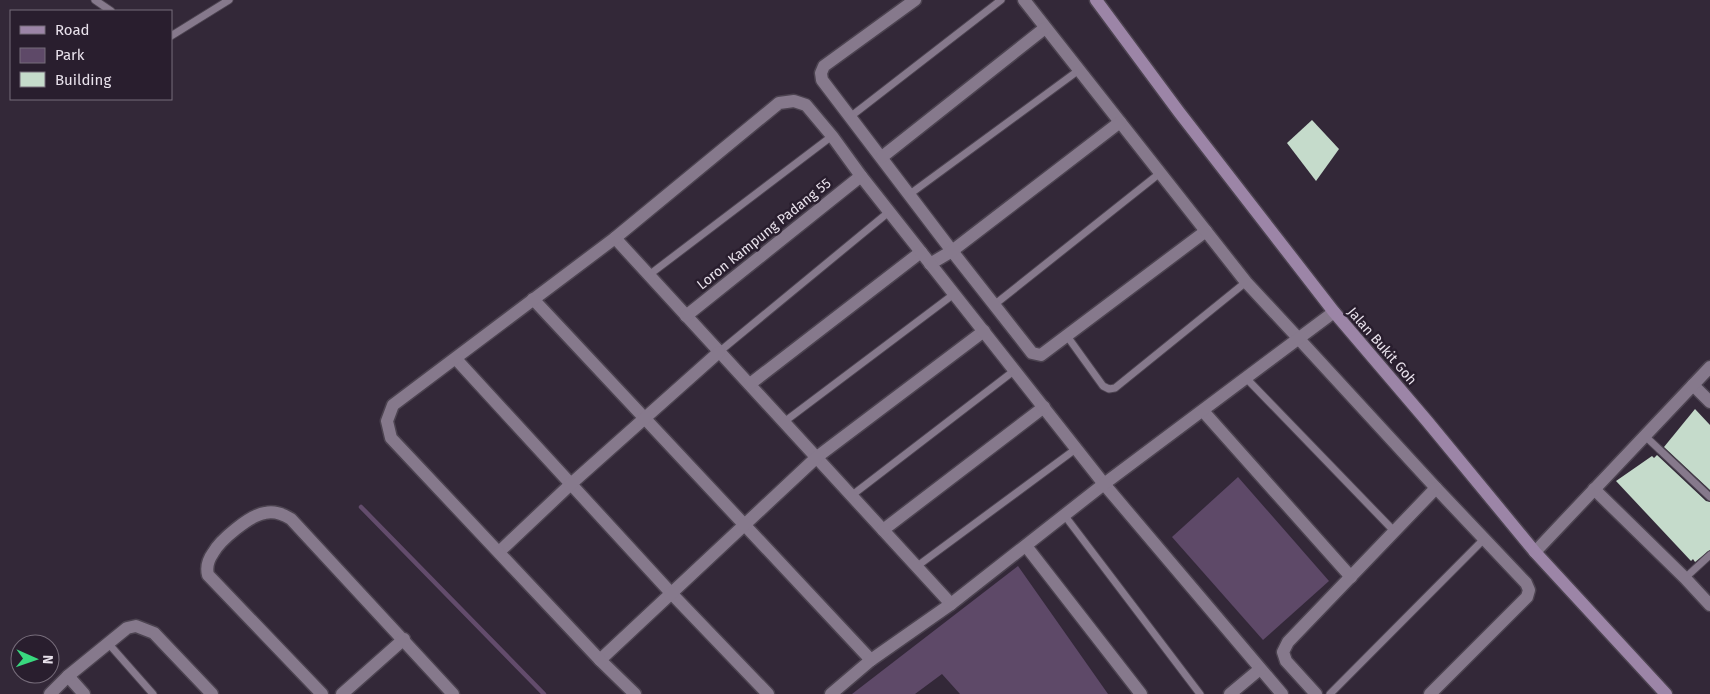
<svg xmlns="http://www.w3.org/2000/svg" width="1710" height="694" font-family="'Fira Sans',sans-serif">
  <rect width="100%" height="100%" fill="#332838"/>
  <g fill="#5e4968">
    <path d="M1238 477 1329 581 1263 640 1172 537Z"/>
    <path d="M1018 566 1108 694H960L942 674 915 694H852Z"/>
  </g>
  <g fill="none" stroke-linecap="round" stroke-linejoin="round">
    <path stroke="#634c6c" stroke-width="4.5" d="M361 507 544 694"/>
  </g>
  <g fill="#c5dbcb">
    <path d="M1312 120 1339 149 1316 181 1287 143Z"/>
    <path d="M1695 409 1710 425V490L1664 447Z"/>
    <path d="M1657 455 1706 501 1710 502V550L1695 562 1693 559 1691 561 1616 481 1652 456 1654 458Z"/>
  </g>
  <g fill="none" stroke-linecap="round" stroke-linejoin="round">
    <defs>
      <g id="lane">
        <path d="M95 0 111 11"/>
        <path d="M171 36 229 0"/>
        <path d="M850 117 1001 0"/>
        <path d="M910 194 1079 70"/>
        <path d="M649 275 832 136"/>
        <path d="M994 305 1160 173"/>
        <path d="M1067 336 1103 386 1109 389 1115 388 1246 282"/>
        <path d="M719 352 890 211"/>
        <path d="M1246 378 1394 531"/>
        <path d="M784 422 954 294"/>
        <path d="M1645 436 1710 497"/>
        <path d="M851 496 1015 370"/>
        <path d="M1065 516 1200 694"/>
        <path d="M916 567 1077 448"/>
        <path d="M1685 578 1710 555"/>
        <path d="M108 643 153 694"/>
        <path d="M1330 694 1484 539"/>
      </g>
      <g id="street">
        <path d="M915 0 824 66 821 73 822 80 952 251 1032 353 1041 355 1206 231"/>
        <path d="M1024 0 1246 282 1299 339 1436 488 1526 583 1529 590 1527 597 1430 694"/>
        <path d="M882 157 1045 28"/>
        <path d="M615 238 951 604"/>
        <path d="M930 264 952 251 1120 122"/>
        <path d="M533 299 871 660"/>
        <path d="M686 316 861 176"/>
        <path d="M456 359 671 593 768 694"/>
        <path d="M750 384 921 252"/>
        <path d="M1693 385 1710 402"/>
        <path d="M1203 411 1351 577"/>
        <path d="M1594 489 1685 578 1710 605"/>
        <path d="M883 530 1044 407"/>
        <path d="M1026 546 1141 694"/>
        <path d="M499 552 572 483 719 352"/>
        <path d="M1535 552 1710 367"/>
        <path d="M600 660 817 457 984 331"/>
        <path d="M68 676 84 694"/>
        <path d="M50 694 68 676 127 628 136 626 154 633 212 694"/>
        <path d="M322 694 208 575C206 567 208 560 213 553 220 540 250 515 265 513 274 511 283 514 291 519L453 694"/>
        <path d="M342 694 404 639"/>
        <path d="M635 694 600 660 391 438 387 421 393 405 615 238 779 103 794 101 806 105 832 136 861 176 1104 484 1282 694"/>
        <path d="M831 694 871 660 951 604 1104 484 1334 312"/>
        <path d="M1230 694 1260 669"/>
        <path d="M1316 694 1286 661 1283 652 1288 642 1436 488"/>
      </g>
      <path id="secondary" d="M1096 0 1179 112 1334 312 1427 421 1535 552 1666 694"/>
    </defs>
    <use href="#lane" stroke="#4c4350" stroke-width="9"/>
    <use href="#street" stroke="#4c4350" stroke-width="15"/>
    <use href="#secondary" stroke="#4c4350" stroke-width="15"/>
    <use href="#lane" stroke="#86798c" stroke-width="7"/>
    <use href="#street" stroke="#86798c" stroke-width="12"/>
    <use href="#secondary" stroke="#9c85a7" stroke-width="12"/>
  </g>
  <g text-anchor="middle" dominant-baseline="central" stroke-width="5" stroke-linejoin="round" paint-order="stroke">
    <g font-size="14" fill="#e9e2ec" stroke="#291e2e">
      <text transform="translate(764 234) rotate(-39)">Loron Kampung Padang 55</text>
      <text transform="translate(1382 346) rotate(49)">Jalan Bukit Goh</text>
    </g>
  </g>
  <rect x="10" y="10" width="162" height="90" fill="#291e2e" stroke="#766c7a"/>
  <rect x="20" y="26" width="25" height="8" fill="#9c85a7" stroke="#766c7a"/>
  <text x="55" y="35" font-size="15" fill="#e9e2ec">Road</text>
  <rect x="20" y="48" width="25" height="15" fill="#5e4968" stroke="#766c7a"/>
  <text x="55" y="60" font-size="15" fill="#e9e2ec">Park</text>
  <rect x="20" y="72" width="25" height="15" fill="#c5dbcb" stroke="#766c7a"/>
  <text x="55" y="85" font-size="15" fill="#e9e2ec">Building</text>
  <g transform="translate(35 659) rotate(92)"><circle r="24" fill="#291e2e" stroke="#766c7a"/>
  <path d="M0-4L9 19L0 12L-9 19Z" fill="#39d87f"/>
  <text y="-8" font-size="14" font-weight="bold" text-anchor="middle" fill="#e9e2ec">N</text>
  </g>
</svg>
